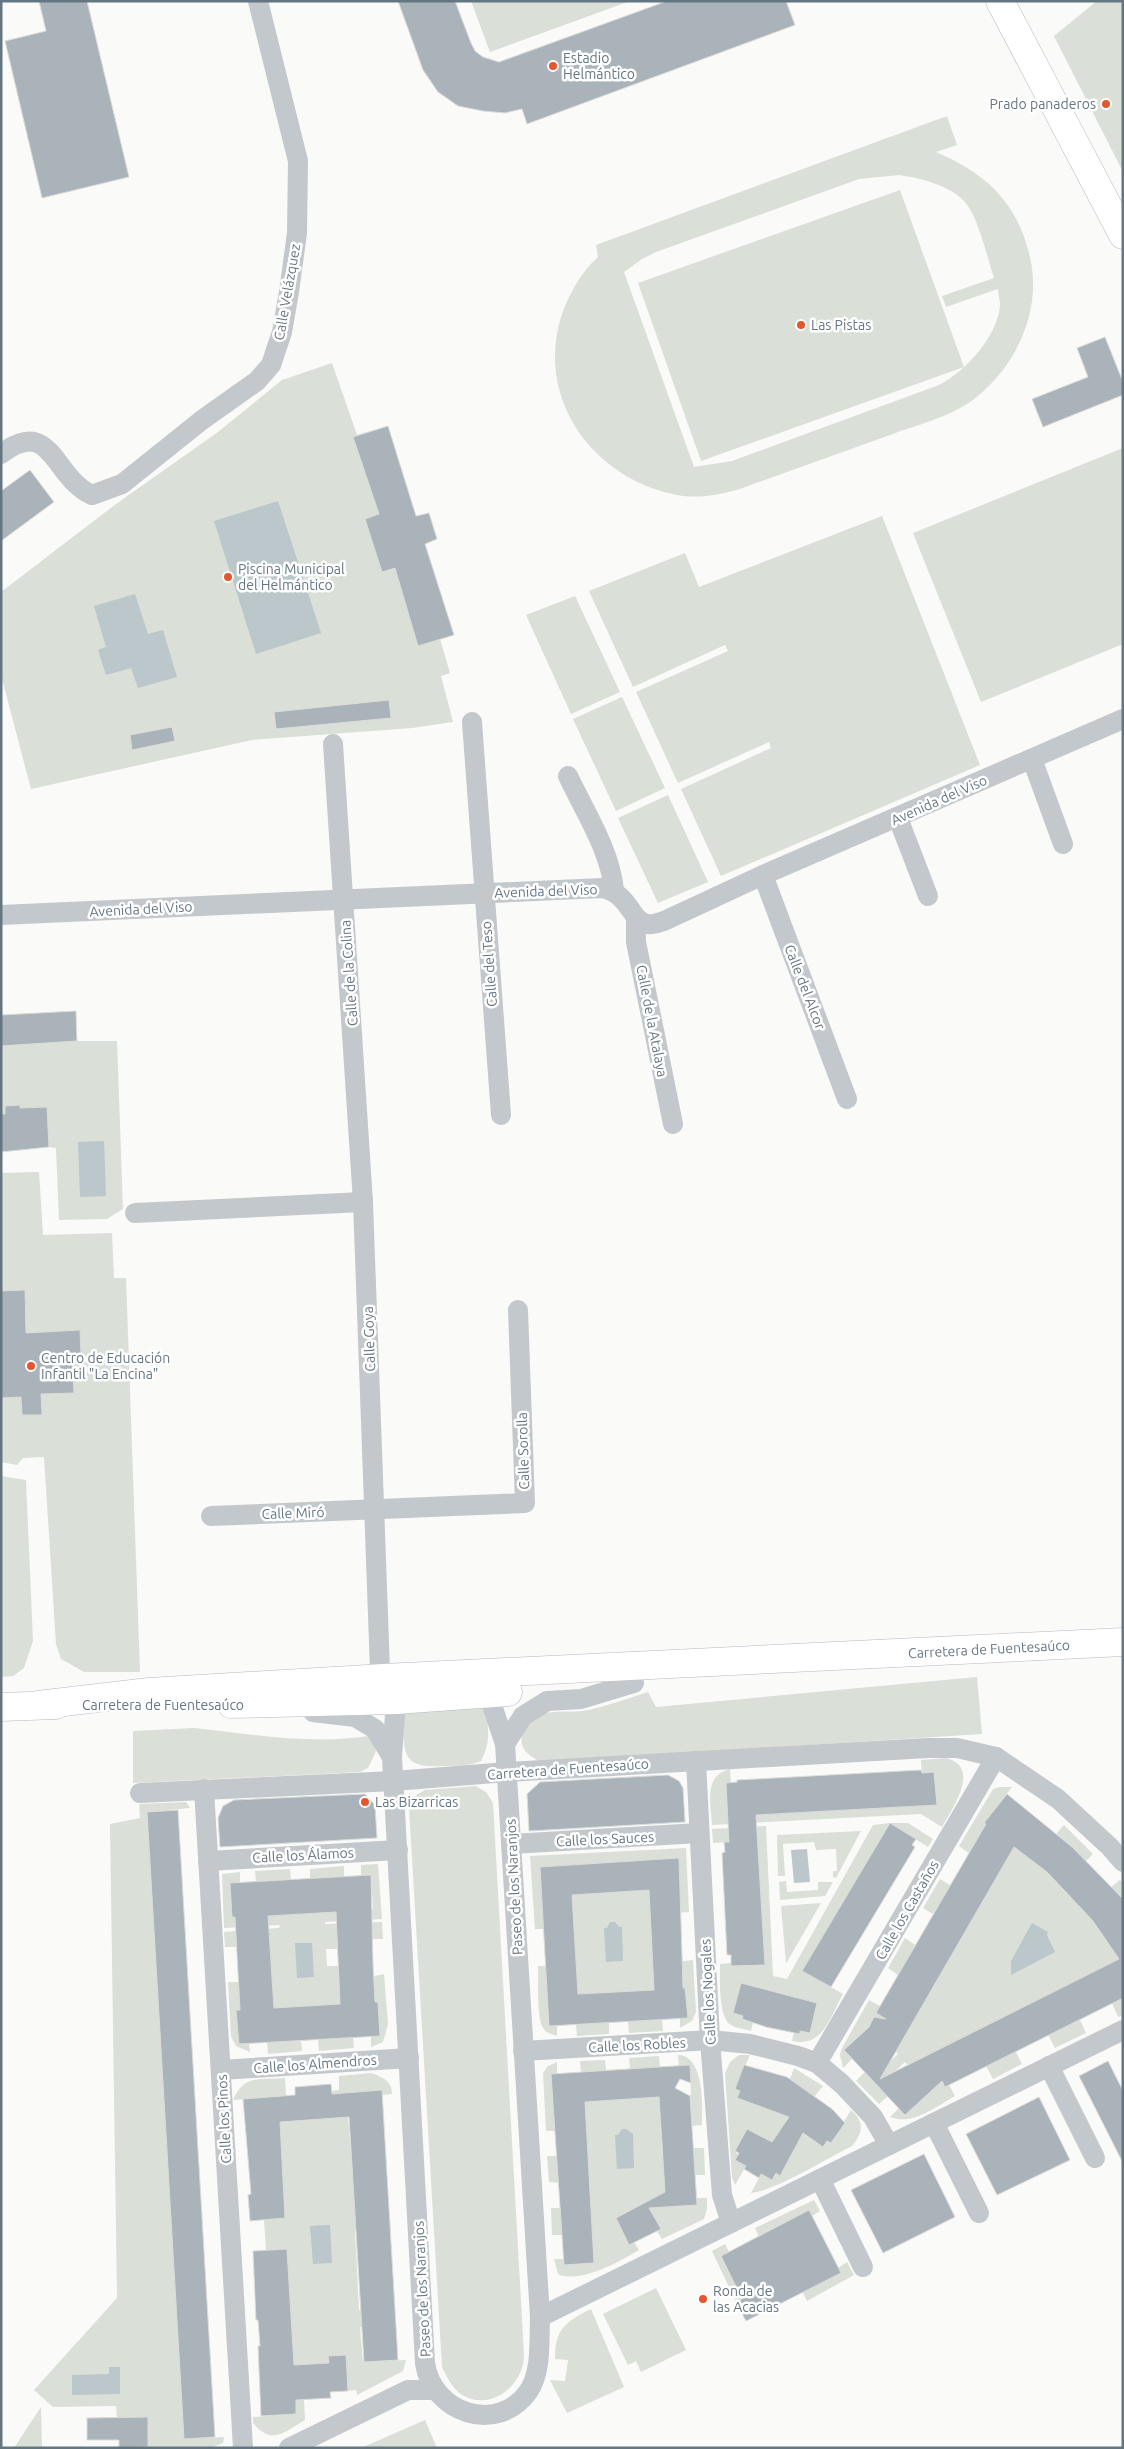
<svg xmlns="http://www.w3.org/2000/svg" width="1124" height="2449" font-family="Ubuntu,sans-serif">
  <rect width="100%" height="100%" fill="#fafaf8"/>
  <g fill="#dadfd7" fill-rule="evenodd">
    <path d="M471 1H630L490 52Z"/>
    <path d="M1097 1H1123V172L1054 36Z"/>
    <path d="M947 116 957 145 936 152C985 173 1016 201 1029 253 1044 309 1016 369 970 402 947 418 916 425 890 435 840 453 790 471 740 489 719 495 698 499 677 495 593 479 534 398 562 314 570 293 581 272 598 257L596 245ZM899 175C921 178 958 187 970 209 981 229 987 256 994 278L942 296 946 307 998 289C998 294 1000 300 1000 304 999 335 965 372 939 385L732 461 694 467 624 272 642 259 656 252 859 179Z"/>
    <path d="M900 190 964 367 701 461 638 283Z"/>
    <path d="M332 363 357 435 388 426 416 516 429 513 437 539 425 544 454 635 440 639 450 673 441 676 453 722 412 728 252 740 31 789 1 675V592L116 504 218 432 282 380Z"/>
    <path d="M1123 448V644L981 702 913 533Z"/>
    <path d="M882 516 980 765 721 876 681 789 771 748 769 742 678 783 636 692 728 651 725 645 633 687 589 591 685 553 699 587Z"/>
    <path d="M575 596 620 692 571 714 526 615Z"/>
    <path d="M622 697 665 788 616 811 573 719Z"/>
    <path d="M668 795 708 882 658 903 618 818Z"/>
    <path d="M77 1041H117L123 1209 107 1219 59 1220 56 1148 49 1147 47 1108H20V1105L5 1106V1114H1V1046Z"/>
    <path d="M39 1172 43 1235 112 1233 114 1278H126L140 1672H84L61 1659 56 1644 44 1457 23 1458 17 1465 1 1462V1173Z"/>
    <path d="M1 1476 26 1480 33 1641 24 1668 13 1676 1 1677Z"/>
    <path d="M977 1677 982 1734 540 1762C534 1758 526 1754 523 1747 516 1733 534 1716 546 1713 560 1710 575 1713 589 1710 609 1705 629 1698 648 1692L656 1707Z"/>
    <path d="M485 1705C488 1727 492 1740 481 1761 469 1766 456 1766 443 1766 397 1769 405 1749 403 1712Z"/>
    <path d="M194 1728C251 1734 311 1745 369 1736L376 1751 368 1768 360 1772 133 1783V1731Z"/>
    <path d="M946 1758C982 1767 952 1809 942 1827L921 1814 712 1825C711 1803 703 1776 730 1769L731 1783H726L728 1816 937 1804 934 1772 922 1773 921 1760Z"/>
    <path d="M476 1786 487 1793 493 1803 524 2355C524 2385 491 2412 462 2395 452 2388 447 2377 442 2367L409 1807 413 1797 425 1790Z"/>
    <path d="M1000 1787H1012L984 1823 1042 1868 1064 1841 1056 1834 1064 1825 1093 1854 1086 1861 1078 1853 1052 1878 1091 1919 1111 1887 1120 1880 1123 1883V1913L1099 1930 1123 1965V2015L1118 2017 1112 2003 1054 1993 1070 2024 1080 2020 1086 2033 1055 2048 1048 2035 1008 2055 1016 2052 1022 2064 993 2079 986 2066 978 2030 929 2055 945 2087 949 2085 955 2096C935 2107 913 2126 890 2117L899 2108 905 2115 932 2090 905 2062 879 2087 888 2096 879 2104 856 2081 865 2072 872 2079 898 2054 871 2025 844 2050 852 2059 843 2068 840 2055 842 2048 869 2000 880 2006 877 2013 908 2031 935 1983 898 1975 888 1968 905 1938 915 1945 911 1953 942 1970 939 1904 933 1914 923 1908 940 1879 950 1885 947 1891 977 1909 1006 1861 975 1843 969 1853 959 1846 993 1789Z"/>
    <path d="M186 1802 190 1808 147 1812 183 2416 184 2439 224 2437 223 2443 213 2447H148V2417L117 2418 116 2406 53 2407 34 2390 117 2298 110 1824 140 1818 139 1804Z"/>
    <path d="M890 1823H908L933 1839 928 1847 890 1823 803 1971 843 1994C830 2017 823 2048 792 2041L794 2032 800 2033V2031L810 2033 817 2003 741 1983 733 2013 743 2016 742 2020 753 2022 751 2031C745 2029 736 2028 731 2025 718 2017 720 1979 720 1964L731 1963V1966L764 1965 757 1840 713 1843 712 1829 766 1826 773 1976 787 1979 873 1825Z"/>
    <path d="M861 1831 836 1878 833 1877V1871H837L836 1849 816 1850 814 1842 783 1844 785 1876H778L777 1835Z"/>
    <path d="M686 1848 689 1912 650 1915 653 1965 693 1960 696 2012 692 2021 680 2028V2018H688L685 1988 651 1990 662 2019 663 2031 629 2033 628 2021H635L633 1991 599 1993 609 2022V2034L577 2036 576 2025 583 2024 581 1994 547 1996 549 2026 557 2025V2036C552 2034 546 2033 543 2028 536 2016 539 1981 538 1966H547L544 1929H535L530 1856Z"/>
    <path d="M378 1864 382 1919 325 1922V1924L382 1922 383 1939H372L337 1932V1949H326L327 1966H338L339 1984 384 1974 388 2024 383 2042 371 2047V2036H380L378 2002 342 2005 344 2038H353L354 2048 319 2051 318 2040 328 2039 292 2041H301L302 2051 268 2054 267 2042 273 2008 237 2010 239 2044H249L250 2052 236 2046 231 2036 228 1982H238L239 1990 269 1936 236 1937V1947H225L224 1932 279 1928 280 1925 224 1928 222 1874 240 1872V1883H230L232 1917 268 1915 266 1881 256 1882 255 1871 290 1869 291 1880 310 1879V1869L344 1866V1877L355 1910 373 1909 371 1876H361V1865Z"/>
    <path d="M786 1881 787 1892 818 1890V1882H833L825 1896 780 1900 779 1882Z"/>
    <path d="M821 1903 787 1962 786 1963 781 1906Z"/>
    <path d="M678 2055C704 2055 703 2106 702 2125L691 2126 690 2119 660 2120 662 2156 692 2154 693 2148H704L705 2175H695L666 2207 696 2205V2198H707V2209L704 2219 662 2239 657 2231 660 2229 646 2202 616 2218 628 2244 634 2242 639 2250C619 2262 580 2284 558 2274L554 2259H563L564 2265 594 2263 592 2228 562 2230V2235H552L551 2208H560L561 2213 591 2211 589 2175 559 2183 549 2182 547 2156H557L556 2131H546L543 2073 548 2066 557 2062V2073L551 2074 553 2103 587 2101 585 2072H581L580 2061 605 2060 606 2070H603L604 2100 637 2069H630L629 2058 659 2056 660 2067 655 2068 657 2097 691 2095 690 2066H679Z"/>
    <path d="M739 2055H750L735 2089 740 2091 737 2098 782 2114 793 2080 790 2079 794 2068 823 2086 814 2097 806 2136 823 2147 827 2141 831 2143 851 2110C865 2122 863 2133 852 2146 828 2158 775 2191 751 2193L761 2174 776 2173 780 2175 792 2154 747 2129 735 2151 746 2166 735 2185 732 2178 725 2073 730 2062Z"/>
    <path d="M371 2073C383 2077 392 2081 392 2094L382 2095V2090L346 2093 356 2214 389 2212 391 2228 355 2231 359 2310 394 2308 396 2324 360 2327 363 2362 406 2360 403 2371 357 2395 356 2390 348 2391 328 2356 329 2363 310 2364 312 2399 304 2400 305 2420C284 2432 272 2446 253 2423V2417L296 2414 287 2249 266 2250 264 2220 285 2217 278 2097 233 2100C244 2074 261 2080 285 2078L286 2095H295L297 2120 333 2118 331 2091 339 2090V2076Z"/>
    <path d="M814 2200 820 2211 812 2216 809 2211 783 2224 814 2286 840 2274 838 2268 847 2262 854 2275 807 2301 793 2273 736 2302 712 2251 725 2244 729 2252 721 2257 734 2283 759 2237 755 2228Z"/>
    <path d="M656 2288 686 2350 641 2372 636 2361 628 2365 603 2314Z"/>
    <path d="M591 2309 624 2387 567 2413 550 2380 565 2381 568 2360 555 2359C555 2328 566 2322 591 2309Z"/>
    <path d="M41 2407 42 2448H14Z"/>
    <path d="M425 2420 437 2448H361Z"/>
  </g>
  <g fill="#bbc7cb">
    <path d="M278 501 321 633 256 654 214 521Z"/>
    <path d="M135 594 148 634 163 630 177 677 138 688 131 668 106 675 98 650 106 647 94 606Z"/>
    <path d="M104 1141 106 1196 80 1197 78 1142Z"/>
    <path d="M807 1849 810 1882 794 1883 791 1850Z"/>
    <path d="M610 1922H615L619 1927H622L623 1961 606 1962 604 1928H607Z"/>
    <path d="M1032 1923 1048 1932 1047 1935 1055 1952 1011 1975V1961Z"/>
    <path d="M295 1943H312L314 1977 297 1978Z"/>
    <path d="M622 2129H626L633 2134 634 2168 617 2169 615 2135H618Z"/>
    <path d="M330 2225 332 2263 313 2264 310 2226Z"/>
    <path d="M109 2367H120V2394L72 2395V2375L109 2374Z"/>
  </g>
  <g fill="#aab3b9" stroke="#dcdcda" fill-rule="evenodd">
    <path d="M39 1H87L129 177 42 198 5 41 46 31Z"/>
    <path d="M398 1H455L471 43 475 51 483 57 499 62 667 1H786L795 25 527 124 522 109 505 113 483 111 458 106 438 92 423 70Z"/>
    <path d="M1105 337 1123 382V395L1043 427 1032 399 1088 377 1077 348Z"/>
    <path d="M388 426 416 516 429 513 437 539 425 544 454 635 418 646 395 568 382 572 365 519 379 514 353 437Z"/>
    <path d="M30 470 54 502 1 541V491Z"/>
    <path d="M389 700 391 718 276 729 274 712Z"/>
    <path d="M172 727 175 741 132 750 130 735Z"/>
    <path d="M76 1011 77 1041 1 1046V1015Z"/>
    <path d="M20 1105V1108L47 1107 49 1147 1 1152V1114H5V1106Z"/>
    <path d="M25 1290 26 1333 80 1330 81 1354H72L74 1393 41 1394 42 1415H22L21 1397 1 1398V1291Z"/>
    <path d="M921 1770 922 1773 934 1772 937 1805 756 1815 765 1965 731 1966V1955H727L722 1853 725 1852 724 1842H729L726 1783 737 1782V1780Z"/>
    <path d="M668 1775 679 1781 683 1788 685 1822 529 1831 527 1794 540 1782Z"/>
    <path d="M365 1794 375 1805 377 1838 220 1847 218 1818 223 1806 234 1800Z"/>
    <path d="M1007 1794 1072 1847 1123 1899V1998L945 2087 942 2081 905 2115 844 2050 869 2027 874 2017 886 2019 876 2013 986 1824 984 1823ZM1014 1847 1047 1872 1093 1921 1119 1959 880 2079Z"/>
    <path d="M178 1810 215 2437 184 2439 147 1812Z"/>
    <path d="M890 1823 916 1839 912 1845 915 1847 831 1987 802 1971Z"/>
    <path d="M679 1858 683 1988H685L688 2018 549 2026 540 1867ZM649 1890 654 1990 578 1994 572 1895Z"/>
    <path d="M371 1875 373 1964 375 2002H378L380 2036 239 2044 236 2010H240L235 1917H232L230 1883ZM336 1912 340 2004 274 2008 268 1916Z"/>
    <path d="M741 1983 817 2003 810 2033 800 2031V2034L766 2027 742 2019 743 2016 733 2013Z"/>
    <path d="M1108 2061 1123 2091V2163L1079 2076Z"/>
    <path d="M690 2065 691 2083 680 2079 675 2088 690 2096 697 2205 649 2208 661 2229 629 2245 616 2218 665 2192 659 2097 585 2102 594 2263 564 2265 551 2074Z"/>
    <path d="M744 2065 787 2077 832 2109 845 2123 831 2143 827 2141 823 2147 803 2133 780 2176 776 2173 772 2180 761 2174 759 2178 744 2169 746 2166 735 2160 739 2153 735 2151 747 2129 772 2142 789 2117 737 2098 740 2091 735 2089Z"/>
    <path d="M331 2084 332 2094 382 2090 398 2360 364 2362 349 2117 280 2122 285 2218 250 2221 248 2195 251 2194 243 2099 295 2095V2087Z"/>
    <path d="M1039 2097 1070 2160 997 2195 966 2134Z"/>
    <path d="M924 2154 955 2217 883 2253 851 2190Z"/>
    <path d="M809 2210 841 2273 746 2321 736 2302 742 2299 721 2256Z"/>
    <path d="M287 2249 294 2365 329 2363 328 2356 346 2355 348 2391 330 2392 331 2398 296 2400V2414L261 2416 258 2346H260L258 2320H256L253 2251Z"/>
    <path d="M148 2417V2447L119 2448V2440H87V2418Z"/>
  </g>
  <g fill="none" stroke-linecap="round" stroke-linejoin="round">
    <defs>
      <g id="secondary">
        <path d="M1000 1 1123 235"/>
        <path d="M231 1704 396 1700 508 1692"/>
        <path d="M38 1705 149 1692 384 1678 1123 1642"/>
        <path d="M1 1707 56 1705"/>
      </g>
    </defs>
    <use href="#secondary" stroke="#b3babf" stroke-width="29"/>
    <g stroke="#c3c8cc" stroke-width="20">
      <path d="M1 454C52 415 53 478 92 495L122 484 202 420 257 381 271 365 282 332 289 292 297 233 298 161 258 1"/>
      <path d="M472 722 501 1115"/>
      <path d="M333 744 363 1202 380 1670 396 1700 392 1757 425 2363C432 2413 497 2435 528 2392 542 2372 539 2341 540 2317L505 1744 488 1693 481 1684"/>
      <path d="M1032 759 1063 844"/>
      <path d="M568 776C585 812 610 850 614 890"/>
      <path d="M898 818 928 896"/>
      <path d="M763 875 847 1099"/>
      <path d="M1 915 602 888C631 894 630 922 648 924 653 925 660 922 664 921L763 875 1123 719"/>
      <path d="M636 918V942L673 1124"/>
      <path d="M135 1213 363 1202"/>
      <path d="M211 1516 525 1503 518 1310"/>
      <path d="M313 1712 355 1717 375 1729 392 1757"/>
      <path d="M505 1744 523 1716 547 1701 581 1699 634 1683"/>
      <path d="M696 1761 710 2040 722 2195 731 2223"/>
      <path d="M204 1789 243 2448"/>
      <path d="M140 1793 394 1781 507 1772 928 1748H957L996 1757 1058 1799 1110 1847 1123 1862"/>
      <path d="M511 1844 699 1833"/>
      <path d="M208 1861 398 1850"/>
      <path d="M523 2051 710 2040 750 2044 798 2056 817 2063 842 2084 873 2117 889 2145"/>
      <path d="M817 2063 996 1757"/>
      <path d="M1049 2066 1095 2158"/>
      <path d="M221 2070 409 2058"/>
      <path d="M934 2123 979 2213"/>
      <path d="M820 2179 863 2267"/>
      <path d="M540 2317 1123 2030"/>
      <path d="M289 2448 408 2390H434"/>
    </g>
    <use href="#secondary" stroke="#fff" stroke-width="28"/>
  </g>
  <g fill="#e4572e" stroke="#fff" stroke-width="2">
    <circle cx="553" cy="66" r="5"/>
    <circle cx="1106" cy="104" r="5"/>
    <circle cx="801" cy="325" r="5"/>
    <circle cx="228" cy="577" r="5"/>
    <circle cx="31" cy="1366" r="5"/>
    <circle cx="365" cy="1802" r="5"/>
    <circle cx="703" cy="2299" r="5"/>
  </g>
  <g text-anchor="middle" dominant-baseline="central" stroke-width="5" stroke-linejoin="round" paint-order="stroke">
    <g font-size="14" fill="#657683" stroke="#fff" text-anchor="start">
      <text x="563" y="58">Estadio<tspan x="563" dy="16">Helmántico</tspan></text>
      <text x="1096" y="104" text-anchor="end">Prado panaderos</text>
      <text x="811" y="325">Las Pistas</text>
      <text x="238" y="569">Piscina Municipal<tspan x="238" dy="16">del Helmántico</tspan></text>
      <text x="41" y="1358">Centro de Educación<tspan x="41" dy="16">Infantil "La Encina"</tspan></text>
      <text x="375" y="1802">Las Bizarricas</text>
      <text x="713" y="2291">Ronda de<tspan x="713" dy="16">las Acacias</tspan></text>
    </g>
    <g font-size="14" fill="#657683" stroke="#fff">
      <text transform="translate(287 292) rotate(-80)">Calle Velázquez</text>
      <text transform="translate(939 800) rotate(-24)">Avenida del Viso</text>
      <text transform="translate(546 891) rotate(-2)">Avenida del Viso</text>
      <text transform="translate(141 909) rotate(-3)">Avenida del Viso</text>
      <text transform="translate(489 964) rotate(-94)">Calle del Teso</text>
      <text transform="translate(349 973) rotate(-94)">Calle de la Colina</text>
      <text transform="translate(805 987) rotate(69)">Calle del Alcor</text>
      <text transform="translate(652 1021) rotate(79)">Calle de la Atalaya</text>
      <text transform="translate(369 1339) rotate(-92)">Calle Goya</text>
      <text transform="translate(523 1451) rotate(-92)">Calle Sorolla</text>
      <text transform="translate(293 1513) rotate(-2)">Calle Miró</text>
      <text transform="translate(989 1649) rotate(-3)">Carretera de Fuentesaúco</text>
      <text x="163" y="1705">Carretera de Fuentesaúco</text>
      <text transform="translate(568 1769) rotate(-4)">Carretera de Fuentesaúco</text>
      <text transform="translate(605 1839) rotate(-3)">Calle los Sauces</text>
      <text transform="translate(303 1855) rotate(-3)">Calle los Álamos</text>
      <text transform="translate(514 1887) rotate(-93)">Paseo de los Naranjos</text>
      <text transform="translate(907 1910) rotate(-60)">Calle los Castaños</text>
      <text transform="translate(708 1992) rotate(-93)">Calle los Nogales</text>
      <text transform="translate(637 2045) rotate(-3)">Calle los Robles</text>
      <text transform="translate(315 2064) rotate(-4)">Calle los Almendros</text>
      <text transform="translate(224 2119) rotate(-93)">Calle los Pinos</text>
      <text transform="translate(422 2289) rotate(-93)">Paseo de los Naranjos</text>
    </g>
  </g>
  <rect width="1124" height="2449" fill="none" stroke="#657683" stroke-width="5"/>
</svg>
